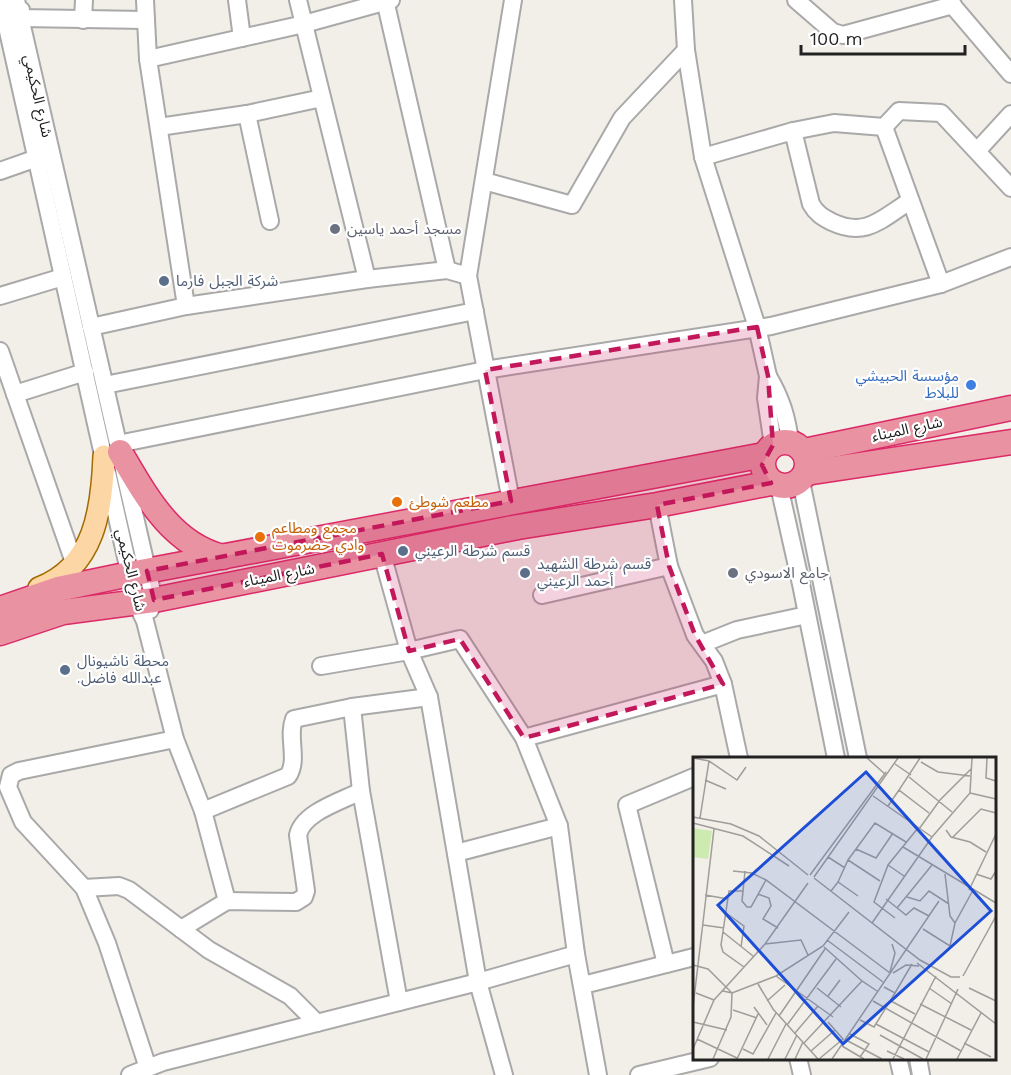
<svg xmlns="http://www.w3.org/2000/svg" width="1011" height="1075" font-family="'Work Sans','Noto Sans Arabic',sans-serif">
  <rect width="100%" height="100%" fill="#f2efe9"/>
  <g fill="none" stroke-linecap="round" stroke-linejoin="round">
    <defs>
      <g id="minor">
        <path d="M1 0 136 602 145 621 175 739 203 811 227 901"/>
        <path d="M16 0 154 600 150 610"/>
        <path d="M237 0 242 38"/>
        <path d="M298 0 367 279"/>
        <path d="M385 0 447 270"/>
        <path d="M683 0 686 50 703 157 757 327 768 376 766 398 773 445"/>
        <path d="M796 0 833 32 843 35 953 5"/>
        <path d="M948 0 1011 74"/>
        <path d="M21 10 20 18 146 20"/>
        <path d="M83 20 84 0"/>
        <path d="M148 59 304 24 391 0"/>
        <path d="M247 114 270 221"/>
        <path d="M159 127 247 114 322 98"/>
        <path d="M793 131 834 123 884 127"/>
        <path d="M977 151 1011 114"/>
        <path d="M703 157 793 131 811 204C816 213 822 217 832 222 866 238 881 219 910 201"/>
        <path d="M0 171 37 158"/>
        <path d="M484 181 572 205 622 118 686 50"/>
        <path d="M941 284 884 127 899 111 941 113 1011 188"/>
        <path d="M0 296 63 277"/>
        <path d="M186 306 367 279 447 270 468 276"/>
        <path d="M91 327 186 306 148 59 145 0"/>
        <path d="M0 351 15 394"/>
        <path d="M768 376C781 398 787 417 790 442"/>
        <path d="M105 385 475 311"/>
        <path d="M118 444 485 370 771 326 941 284 1011 257"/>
        <path d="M801 481 858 758"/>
        <path d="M779 486 801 584 836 758"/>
        <path d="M511 501 468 276 513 0"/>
        <path d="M382 554 409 651 429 697 478 982 504 1075"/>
        <path d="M75 565 15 394 85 372"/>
        <path d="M669 566 695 635 714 661 723 684 739 758"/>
        <path d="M542 595 669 566 657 505"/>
        <path d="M702 644 737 630 807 615"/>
        <path d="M321 666 409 651 460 639 524 738 559 826 576 954 598 1075"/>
        <path d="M352 707 361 791 399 1002"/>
        <path d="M524 738 723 684"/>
        <path d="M203 811 288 776C299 760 287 737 294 719L352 707 429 697"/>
        <path d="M456 853 559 826"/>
        <path d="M84 888 119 886 129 890 209 950 290 996 317 1023"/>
        <path d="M181 929 227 901 296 902 304 897 306 891 298 835C303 812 342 801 361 791"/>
        <path d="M666 964 627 805 694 777"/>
        <path d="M583 985 694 957"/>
        <path d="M798 1058 802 1075"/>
        <path d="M898 1058 902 1075"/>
        <path d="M918 1058 921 1075"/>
        <path d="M148 1068 107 943 84 888 23 822 8 787 11 775 19 771 175 739"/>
        <path d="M130 1075 163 1062 478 982 576 954"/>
        <path d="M639 1075 710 1058"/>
      </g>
      <path id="major" d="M39 588C95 567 102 509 104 456"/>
      <g id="highway">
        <circle cx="785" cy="464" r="22"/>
        <path d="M804 451 1011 408"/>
        <path d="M120 452C146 496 171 544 223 557"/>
        <path d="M806 473 1011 442"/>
        <path d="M0 609 58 589 130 574 764 455"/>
        <path d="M0 633 63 612 154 600 518 527 657 505 771 483"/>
      </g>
    </defs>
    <use href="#minor" stroke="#a9a9a9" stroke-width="20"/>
    <use href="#major" stroke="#a06b00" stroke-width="24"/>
    <use href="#highway" stroke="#dc2a67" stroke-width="27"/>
    <use href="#minor" stroke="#fff" stroke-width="16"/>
    <use href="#major" stroke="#fcd6a4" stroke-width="21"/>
    <use href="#highway" stroke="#e892a2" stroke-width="24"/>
  </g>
  <path fill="#c2185b" fill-opacity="0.2" stroke="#c2185b" stroke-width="4.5" stroke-dasharray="12 8" stroke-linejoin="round" d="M757 327 768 376 773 445 762 465 771 483 657 505 669 566 695 635 723 684 524 738 460 639 409 651 382 554 154 600 147 571 511 501 485 370Z"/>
  <g fill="#6b7280" stroke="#fff" stroke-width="2">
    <circle cx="335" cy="229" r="6"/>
    <circle cx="733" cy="573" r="6"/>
  </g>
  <g fill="#5c6f8a" stroke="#fff" stroke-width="2">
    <circle cx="164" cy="281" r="6"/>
    <circle cx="403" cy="551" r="6"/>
    <circle cx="525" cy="573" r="6"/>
    <circle cx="65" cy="670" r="6"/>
  </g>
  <circle fill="#3f7fe0" stroke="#fff" stroke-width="2" cx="971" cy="385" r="6"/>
  <g fill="#e8710a" stroke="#fff" stroke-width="2">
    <circle cx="397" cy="502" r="6"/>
    <circle cx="260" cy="537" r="6"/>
  </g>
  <g text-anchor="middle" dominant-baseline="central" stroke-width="4.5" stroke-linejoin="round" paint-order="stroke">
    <g font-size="15" fill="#222" stroke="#fff">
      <text transform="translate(38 96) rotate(77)">شارع الحكيمي</text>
      <text transform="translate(907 429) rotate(-12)">شارع الميناء</text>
      <text transform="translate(131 570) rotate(76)">شارع الحكيمي</text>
      <text transform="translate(279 575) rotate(-11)">شارع الميناء</text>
    </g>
    <g font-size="15" fill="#5b616d" stroke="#fff" text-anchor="start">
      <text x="347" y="229">مسجد أحمد ياسين</text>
      <text x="745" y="573">جامع الاسودي</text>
    </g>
    <g font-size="15" fill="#4e5e75" stroke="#fff" text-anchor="start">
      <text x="176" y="281">شركة الجبل فارما</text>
      <text x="415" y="551">قسم شرطة الرعيني</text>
      <text x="537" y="564">قسم شرطة الشهيد<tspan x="537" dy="17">أحمد الرعيني</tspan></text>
      <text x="77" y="661">محطة ناشيونال<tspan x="77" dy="17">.عبدالله فاضل</tspan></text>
    </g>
    <g font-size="15" fill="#366cbe" stroke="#fff" text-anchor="end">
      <text x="959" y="376">مؤسسة الحبيشي<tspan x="959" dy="17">للبلاط</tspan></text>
    </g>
    <g font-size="15" fill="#c56008" stroke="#fff" text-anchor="start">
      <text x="409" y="502">مطعم شوطئ</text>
      <text x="272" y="528">مجمع ومطاعم<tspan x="272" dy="17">وادي حضرموت</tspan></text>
    </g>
  </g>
  <g transform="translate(693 757)">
    <rect width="303" height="303" fill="#f2efe9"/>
    <path d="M0 71 19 74 15 102 0 100Z" fill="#cdebb0"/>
    <path fill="none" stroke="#9f9d99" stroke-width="1.5" d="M0 1 16 4 44 23 53 10M174 1 192 17M227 1 206 33 236 56M294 1 293 21 303 24M228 5 245 15 277 19M202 7 218 18M216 20 259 55M12 23 33 32M277 36 303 42M180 39 239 80M195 49 206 33M0 60 38 67 66 79 115 118M7 61 16 4M0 66 50 79 96 109M226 72 247 43 278 12M253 73 258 80 277 85 293 95M259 81 288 52 303 56M210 90 303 146M163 92 183 101 200 76M135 100 152 111M155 103 187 124M195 108 211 119M40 114 59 116 73 123 197 216M52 114 49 144 54 150H58L73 123M252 117 257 159 262 166M283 117 298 122 303 114M117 118 193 15M121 120 205 1M121 121 227 203 258 220H267M145 125 155 103 182 66 213 85M276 133 303 77M50 134H36L28 188 30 195 51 210M138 134 145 125 165 139M65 137 76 141 78 149 70 162 85 171M12 138 35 142M214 140 227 144 236 134 256 147M193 142 213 158 221 151 236 159M204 151 239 108M33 156 51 169 48 190M202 161 181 145 195 108 225 71M179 166 239 80 277 36 279 1M10 168 31 171M230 172 257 189 262 166 279 135M30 175 60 199M134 183 190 225M72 187 108 183 115 198M131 190 169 224M224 206 303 267M0 208 15 212 39 236 38 260 20 302M197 215 202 196 199 187M200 216 213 208 226 209M83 219 140 260M270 219 303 159M65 227 80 252 125 302M191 230 202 236 219 207M124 231 148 250M236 231 259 247M276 231 303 244M30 234 39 236 83 219 130 189 156 155M3 236 21 243M135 239 147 223M74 244 92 228M180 244 268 294M198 244 222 257M227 247 278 273M0 250 21 72M61 250 74 268M40 253 64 261M86 259 132 192M167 263 181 270 202 236M0 265 34 273M183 267 236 295M94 268 143 202M102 276 125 249M157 277 176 287 167 300M187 278 230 302M4 282 44 301M153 283 189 302M111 286 169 224 184 234M271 286 298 300M149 289 171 302M0 292 21 243 72 187 115 126M50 292 60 297 83 256M118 294 142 273M194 294 211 302M44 302 65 257M75 302 93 267M92 302 104 278M102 302 110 285M126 302 150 282 135 265M139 302 246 144M200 302 243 219M233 302 265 232M264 302 288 256"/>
    <path fill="#1d4ed8" fill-opacity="0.15" stroke="#1d4ed8" stroke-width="3" d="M173 15 298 154 150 287 25 148Z"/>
    <rect width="303" height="303" fill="none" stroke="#222" stroke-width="3"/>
  </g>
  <path d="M801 45v9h164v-9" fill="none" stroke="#222222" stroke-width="3"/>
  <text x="810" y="45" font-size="18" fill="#222222" stroke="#ffffff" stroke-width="4.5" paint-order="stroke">100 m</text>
</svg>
